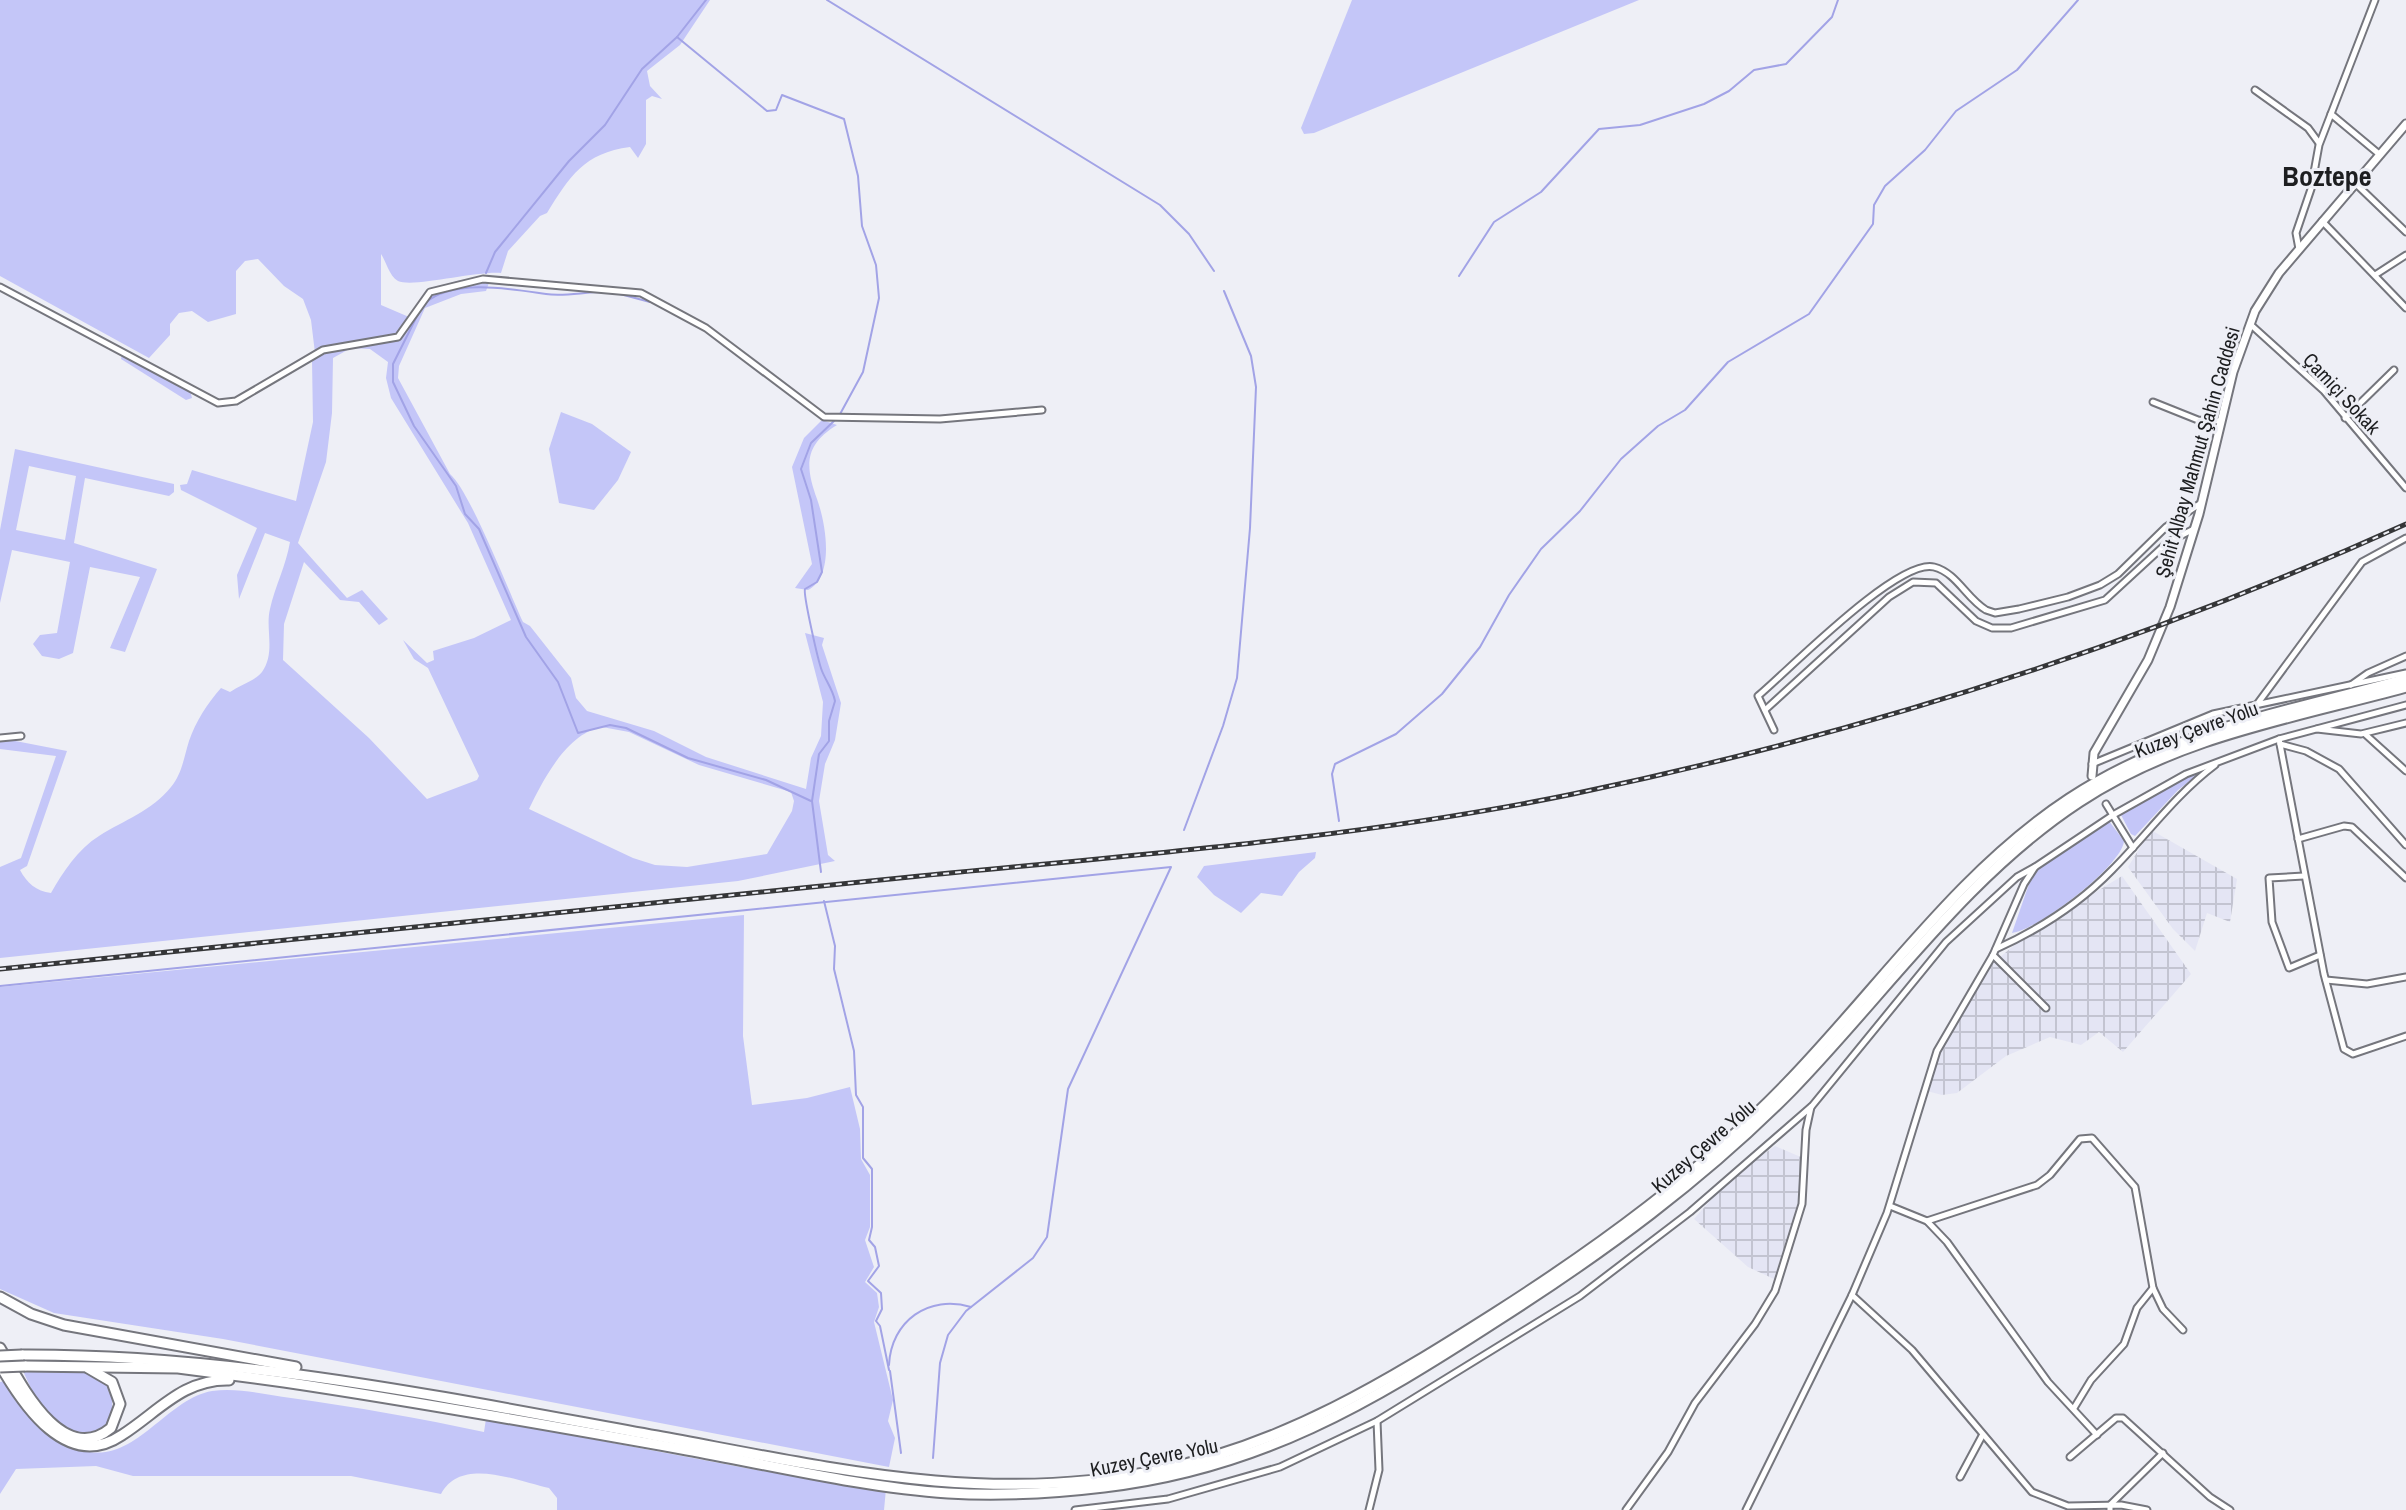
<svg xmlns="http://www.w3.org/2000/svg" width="2406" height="1510" font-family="'Archivo Narrow',sans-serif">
  <defs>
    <pattern id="industrial-grid" width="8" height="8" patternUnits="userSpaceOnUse" patternTransform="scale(2)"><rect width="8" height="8" fill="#e4e5f4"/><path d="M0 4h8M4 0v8" fill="none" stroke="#c3c4d1"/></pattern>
  </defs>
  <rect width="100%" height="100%" fill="#eeeff6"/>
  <g fill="url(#industrial-grid)">
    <path d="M2151 830 2237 879 2230 922 2207 913 2195 951 2173 929 2128 867Z"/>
    <path d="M2122 876 2191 974 2123 1052 2099 1032 2081 1045 2050 1037 2006 1056 1957 1093 1942 1095 1927 1091 1943 1044 1991 965 2026 935Z"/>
    <path d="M1775 1146 1803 1158 1799 1202 1774 1279 1748 1267 1694 1219 1730 1178Z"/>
  </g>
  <g fill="#c4c6f8" fill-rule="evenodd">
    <path d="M0 0H710L680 45 647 71 650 86 662 99 652 96 646 100V144L638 158 630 147C584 153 570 176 547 213L540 216 508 251 501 273C475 271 413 288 398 281 389 276 386 261 381 254V305L409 317C424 292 461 270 489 283L486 291 461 294 425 308 399 366 398 378 450 474C470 491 509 592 523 622L530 626 571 678 576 698 587 711 654 731 706 757 806 789 811 758 821 736 823 702 805 633 824 638 822 645 841 703 835 740 825 764 819 801 828 855 835 861 738 881 0 958V867L21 858 56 756 0 749V738L67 751 27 866 20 870C27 883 36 891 51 893 63 872 78 849 99 836 124 820 152 811 171 787 182 774 184 757 189 741 196 721 207 704 221 688L230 692C240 685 256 680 262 672 276 652 265 629 270 609 275 586 286 566 290 542L265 533 239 599 237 575 257 528 181 490 180 485 187 484 192 470 296 501 313 422 312 360 315 353 311 320 303 299 284 286 258 259 245 261 236 271V314L208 322 192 311 179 313 170 324V335L149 358 0 276ZM351 348 370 349 388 362 386 378 391 398 468 523 511 620 474 638 433 651 434 660 427 663 403 640 414 659 428 668 479 776 477 780 427 799 369 738 283 660 284 624 304 562 340 600 359 602 379 625 388 619 362 590 347 598 298 543 326 462 332 413 333 358ZM602 727 629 732 699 765 791 792 794 801 792 811 767 854 687 867 655 865 633 858 529 809C543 780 567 733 602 727Z"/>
    <path d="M1352 0H1639L1314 133 1304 134 1301 128Z"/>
    <path d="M122 354 190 390 192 398 186 400 121 359Z"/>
    <path d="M561 412 592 424 631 452 618 480 594 510 559 503 549 449Z"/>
    <path d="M822 420 837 425C804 445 805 466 817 499 826 524 835 576 808 590L795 588 812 564 792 467 804 438Z"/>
    <path d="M15 449 174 484V492L169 496 85 478 74 543 157 569 125 652 110 648 140 577 90 567 73 653 59 659 42 656 33 644 40 635 57 633 70 562 12 550 0 603V530ZM29 466 76 476 65 540 16 530Z"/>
    <path d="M2208 767 2178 790 2135 836 2131 834 2120 813Z"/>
    <path d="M2109 821 2124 841C2122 866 2036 931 2012 933L2030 881 2040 866Z"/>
    <path d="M1316 852 1315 858 1299 872 1282 896 1261 893 1241 913 1214 895 1197 877 1204 866Z"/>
    <path d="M744 915 743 1036 752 1105 807 1098 850 1087 860 1129 861 1159 870 1175V1227L865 1240 874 1267 865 1282 877 1293 879 1307 874 1322 893 1400 888 1421 895 1438 889 1467 223 1339 54 1313 0 1289V987Z"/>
    <path d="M85 1370 107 1381C125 1423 94 1450 57 1423 39 1410 32 1390 23 1371Z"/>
    <path d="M4 1381C27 1416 45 1446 90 1452 138 1459 167 1399 212 1391 238 1387 266 1395 291 1398 356 1407 419 1418 484 1432L486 1419 751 1469 886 1489 884 1510H557V1498L549 1488C516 1481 461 1456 441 1494L351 1476H133L96 1466 16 1469 0 1494V1382Z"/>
  </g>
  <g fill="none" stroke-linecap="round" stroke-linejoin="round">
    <g stroke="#a2a3e6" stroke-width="2">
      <path d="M827 0 1160 205 1189 234 1214 271"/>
      <path d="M677 37 767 111 776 110 782 95 844 119 858 176 862 226 876 265 879 298 863 372 839 416"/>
      <path d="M486 273 495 252 569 161 605 125 642 69 677 37 706 0"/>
      <path d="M1459 276 1494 222 1541 192 1599 129 1640 125 1704 104 1729 91 1754 70 1786 64 1832 17 1838 0"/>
      <path d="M620 294 650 302"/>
      <path d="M425 303C454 278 511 289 546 294 563 297 584 292 602 292"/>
      <path d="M419 312 393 364V382L414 426 456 486 465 514 479 529 526 637 558 682 578 733 610 725 626 728 688 758 766 780 811 801"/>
      <path d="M1339 821 1332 774 1335 764 1396 734 1442 694 1480 647 1509 595 1541 549 1580 511 1621 459 1658 426 1685 410 1728 362 1809 314 1873 224 1874 205 1885 186 1925 150 1956 111 2017 70 2078 0"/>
      <path d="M1184 830 1223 726 1237 678 1250 528 1256 387 1251 356 1224 291"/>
      <path d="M821 872 812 801 819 754 829 741V721L835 701C833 690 826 681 822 671 818 661 803 594 805 589L817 582 822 572 811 500 801 469 811 443 835 420"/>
      <path d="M824 901 835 946 834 969 854 1051 856 1095 863 1107V1158L872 1169V1227L869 1240 875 1247 879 1266 868 1281 881 1293 882 1309 876 1321 880 1326 889 1370"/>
      <path d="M0 986 1171 867 1068 1089 1047 1237 1033 1258 966 1311 948 1335 940 1363 933 1458"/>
      <path d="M889 1365C891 1321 929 1294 971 1307"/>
      <path d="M890 1371 901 1453"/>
    </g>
    <defs>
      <g id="minor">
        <path d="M2255 90 2308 128 2319 143"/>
        <path d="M2331 114 2379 154"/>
        <path d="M2355 183 2406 232"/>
        <path d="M2322 221 2406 308"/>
        <path d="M2299 249 2296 233 2311 189 2319 145 2375 0"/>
        <path d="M2375 275 2406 255"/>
        <path d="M0 287 218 403 236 401 323 350 398 337 430 292 483 279 641 293 706 328 824 417 940 419 1042 410"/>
        <path d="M2250 324 2324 391 2406 488"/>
        <path d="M2153 402 2198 420 2220 421"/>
        <path d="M2345 418 2394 370"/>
        <path d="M2351 685 2368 673 2406 656"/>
        <path d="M2258 703 2362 562 2406 538"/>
        <path d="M1765 710 1889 597 1913 582 1936 583 1976 621 1992 628H2011L2105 600 2168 542 2194 529"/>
        <path d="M2317 729 2361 734 2406 723"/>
        <path d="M1774 730 1758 696C1789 670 1898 558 1934 567 1957 573 1966 598 1986 610L1995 613 2019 609 2068 597 2100 585 2118 574 2166 527 2201 503"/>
        <path d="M2365 734 2406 771"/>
        <path d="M0 738 21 736"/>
        <path d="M2279 739 2324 974 2344 1049 2353 1054 2406 1036"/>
        <path d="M2280 744 2306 751 2339 769 2406 845"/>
        <path d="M2092 764 2213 714 2406 673"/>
        <path d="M2106 804 2133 848"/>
        <path d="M2298 839 2344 826 2352 827 2406 878"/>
        <path d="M2304 876 2269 878 2272 922 2289 968 2320 955"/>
        <path d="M1996 949C2040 929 2078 905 2112 870 2147 835 2175 795 2215 765"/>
        <path d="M1993 955 2046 1008"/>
        <path d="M2326 980 2367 984 2406 977"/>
        <path d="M1890 1206 1927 1221 1947 1242 2048 1382 2097 1435"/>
        <path d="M1927 1221 2037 1185 2050 1175 2080 1139 2092 1138 2135 1187 2153 1288 2163 1309 2183 1330"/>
        <path d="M1852 1295 1912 1350 2032 1492 2068 1506 2121 1505 2147 1510"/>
        <path d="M2074 1408 2091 1380 2124 1344 2137 1308 2153 1288"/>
        <path d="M2070 1457 2116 1418H2123L2210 1497 2230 1510"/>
        <path d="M1960 1477 1982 1436"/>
        <path d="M1075 1510 1168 1499 1280 1467 1377 1421 1580 1296 1690 1212 1812 1106 1946 942 2017 877 2035 867"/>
        <path d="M1369 1510 1379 1470 1377 1421"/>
        <path d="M1626 1510 1668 1452 1695 1403 1755 1324 1775 1291 1802 1204 1806 1130 1811 1107"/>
        <path d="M1746 1510 1852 1295 1887 1213 1937 1051 1993 955 2024 884 2035 867 2113 815 2186 774 2279 739 2406 705"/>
        <path d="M2110 1510V1505L2163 1453"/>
      </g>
      <path id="tertiary" d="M2092 776 2094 753 2148 660 2170 607 2199 514 2233 372 2255 311 2279 273 2406 124"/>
      <g id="trunk">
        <path d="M0 1297 31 1314 64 1325 296 1367"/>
        <path d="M0 1348C19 1380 61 1469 111 1428L120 1404 112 1382 88 1368"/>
        <path d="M22 1355C237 1354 447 1398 657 1436 827 1467 985 1506 1159 1470 1284 1445 1388 1381 1495 1313 1600 1246 1700 1173 1787 1083 1879 988 1958 872 2069 799 2172 731 2289 711 2406 679"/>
        <path d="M0 1365C23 1405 67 1472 122 1435 158 1412 183 1379 229 1380"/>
        <path d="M25 1366 178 1368 284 1382C419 1402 553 1426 687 1450 770 1465 866 1488 948 1493 999 1496 1054 1493 1104 1487 1260 1469 1370 1403 1498 1320 1603 1253 1703 1180 1791 1091 1885 994 1965 877 2079 802 2179 736 2293 718 2406 687"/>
      </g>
    </defs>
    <use href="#minor" stroke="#75767d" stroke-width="9"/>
    <use href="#tertiary" stroke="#75767d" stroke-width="11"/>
    <use href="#trunk" stroke="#75767d" stroke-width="13"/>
    <use href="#minor" stroke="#fff" stroke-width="5"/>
    <use href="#tertiary" stroke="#fff" stroke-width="7"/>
    <use href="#trunk" stroke="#fff" stroke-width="9"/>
    <defs>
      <path id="rail" d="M0 969C303 938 607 908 910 877 1131 855 1355 839 1573 794 1861 734 2138 645 2406 524"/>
    </defs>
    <use href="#rail" stroke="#353638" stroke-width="5"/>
    <use href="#rail" stroke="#eeeff6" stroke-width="2" stroke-dasharray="6" stroke-linecap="butt"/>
    <defs>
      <g id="trunk-bridge">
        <path d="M0 1356 22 1355"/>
        <path d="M0 1367 25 1366"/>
      </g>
    </defs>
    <use href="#trunk-bridge" stroke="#75767d" stroke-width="13" stroke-linecap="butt"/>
    <use href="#trunk-bridge" stroke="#fff" stroke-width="9"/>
  </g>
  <g text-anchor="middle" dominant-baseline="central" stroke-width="6" stroke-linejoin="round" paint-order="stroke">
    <g font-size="20" fill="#1d1e20" stroke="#eeeff6">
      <text transform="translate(2342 393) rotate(47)">Çamiçi Sokak</text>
      <text transform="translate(2197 452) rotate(-74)">Şehit Albay Mahmut Şahin Caddesi</text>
      <text transform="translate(2196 729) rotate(-20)">Kuzey Çevre Yolu</text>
      <text transform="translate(1703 1146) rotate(-41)">Kuzey Çevre Yolu</text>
      <text transform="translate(1154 1457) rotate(-11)">Kuzey Çevre Yolu</text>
    </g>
    <g font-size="28" font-weight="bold" fill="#1d1e20" stroke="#eeeff6">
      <text x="2327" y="176">Boztepe</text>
    </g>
  </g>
</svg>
